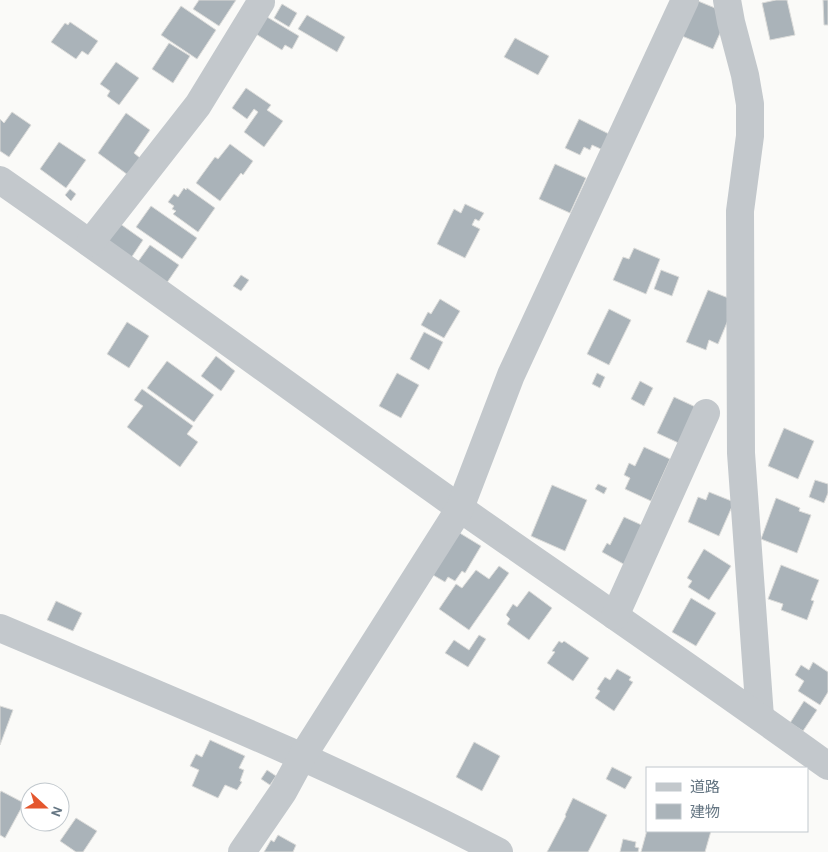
<svg xmlns="http://www.w3.org/2000/svg" width="828" height="852" font-family="Karla,'Noto Sans JP',sans-serif">
  <rect width="100%" height="100%" fill="#fafaf8"/>
  <g fill="#aab3b9" stroke="#dcdcda">
    <path d="M199 0H236L219 26 193 9Z"/>
    <path d="M776 0H787L795 35 770 40 762 3Z"/>
    <path d="M823 0H828V25H824Z"/>
    <path d="M698 1 715 8 721 31 713 49 682 36Z"/>
    <path d="M282 4 297 13 289 27 274 18Z"/>
    <path d="M181 6 216 30 197 59 161 35Z"/>
    <path d="M262 14 299 36 292 49 285 45 282 50 251 31Z"/>
    <path d="M307 15 345 37 337 52 298 29Z"/>
    <path d="M70 22 98 41 88 55 82 51 76 59 51 42 65 23 68 25Z"/>
    <path d="M515 38 549 56 538 75 504 57Z"/>
    <path d="M169 43 190 56 173 83 152 69Z"/>
    <path d="M116 62 139 78 119 105 107 96 110 91 100 84Z"/>
    <path d="M246 88 271 105 267 110 283 121 264 147 244 132 258 112 254 109 247 119 232 108Z"/>
    <path d="M12 112 31 125 9 157 0 151V119L4 123Z"/>
    <path d="M126 113 150 130 134 153 140 158 128 175 98 153Z"/>
    <path d="M579 119 611 135 603 150 592 145 590 150 584 147 580 155 565 148Z"/>
    <path d="M59 142 86 160 66 188 40 169Z"/>
    <path d="M230 144 253 161 243 175 241 173 220 201 196 183 215 157 218 159Z"/>
    <path d="M555 164 586 178 570 213 539 199Z"/>
    <path d="M184 188 186 190 187 188 215 208 198 232 173 214 176 211 172 209 174 206 168 202 174 194 178 197Z"/>
    <path d="M70 189 76 194 71 201 65 195Z"/>
    <path d="M465 204 484 213 479 221 475 219 472 225 480 229 465 258 437 244 454 209 461 213Z"/>
    <path d="M151 206 197 238 182 259 136 227Z"/>
    <path d="M119 223 143 240 131 258 106 240Z"/>
    <path d="M150 245 179 265 166 284 137 263Z"/>
    <path d="M634 248 660 259 646 294 613 280 623 257 629 259Z"/>
    <path d="M661 270 679 277 672 296 654 289Z"/>
    <path d="M241 275 249 280 241 291 233 286Z"/>
    <path d="M708 290 736 301 718 344 709 340 706 350 686 342Z"/>
    <path d="M440 299 460 311 444 338 421 325 428 312 431 314Z"/>
    <path d="M609 309 631 320 609 365 587 354Z"/>
    <path d="M127 322 149 336 129 368 107 354Z"/>
    <path d="M424 332 443 342 429 370 410 359Z"/>
    <path d="M216 356 235 371 221 391 201 376Z"/>
    <path d="M167 361 214 395 194 422 147 388Z"/>
    <path d="M397 373 419 385 401 418 379 406Z"/>
    <path d="M597 373 605 377 600 388 592 384Z"/>
    <path d="M640 381 653 388 644 406 631 399Z"/>
    <path d="M142 389 193 426 187 434 198 442 180 467 127 427 143 406 134 400Z"/>
    <path d="M674 397 702 410 685 446 657 433Z"/>
    <path d="M784 428 814 441 798 479 768 466Z"/>
    <path d="M644 447 670 459 651 501 625 489 630 478 624 475 629 463 635 466Z"/>
    <path d="M815 480 828 484V493L824 503 809 497Z"/>
    <path d="M598 484 607 488 604 494 595 489Z"/>
    <path d="M552 485 587 500 565 551 531 536Z"/>
    <path d="M709 492 734 502 719 536 688 522 698 497 706 500Z"/>
    <path d="M776 498 800 508 799 511 811 515 797 553 761 539Z"/>
    <path d="M624 517 646 527 627 566 602 552 607 543 610 545Z"/>
    <path d="M458 532 481 546 465 573 462 571 455 581 448 577 445 582 433 575Z"/>
    <path d="M704 549 731 566 709 600 688 587 692 581 687 578Z"/>
    <path d="M781 565 819 580 811 600 814 601 807 620 781 610 783 604 768 599Z"/>
    <path d="M499 566 509 573 469 630 439 609 456 584 462 588 476 570 489 579Z"/>
    <path d="M529 591 552 608 529 640 507 624 510 619 506 615 513 604 517 607Z"/>
    <path d="M691 598 716 613 696 646 672 632Z"/>
    <path d="M56 601 82 613 73 631 47 620Z"/>
    <path d="M479 635 486 639 468 667 445 653 454 640 469 650Z"/>
    <path d="M559 641 562 643 564 641 589 658 573 681 547 663 555 652 552 651Z"/>
    <path d="M813 662 828 672V692L820 705 798 691 804 681 795 675 801 665 809 670Z"/>
    <path d="M617 669 631 677 629 680 633 682 614 711 595 698 600 691 597 689 605 677 610 680Z"/>
    <path d="M804 701 817 710 803 731 790 723Z"/>
    <path d="M0 706 13 710 0 745Z"/>
    <path d="M210 740 245 756 239 768 244 770 240 781 242 782 237 790 225 785 218 798 192 786 199 770 190 766 196 754 202 757Z"/>
    <path d="M474 742 500 756 482 791 456 777Z"/>
    <path d="M612 767 632 777 625 789 606 779Z"/>
    <path d="M267 770 276 776 270 785 261 779Z"/>
    <path d="M1 791 24 803 5 838 0 835V793Z"/>
    <path d="M573 798 607 815 588 852H547L566 816 565 815Z"/>
    <path d="M76 818 97 831 83 852H76L60 841Z"/>
    <path d="M647 830V831H711L705 852H641Z"/>
    <path d="M278 835 296 845 293 852H264L271 840 274 842Z"/>
    <path d="M623 839 636 842 635 847 639 848 638 852H620Z"/>
  </g>
  <g fill="none" stroke-linecap="round" stroke-linejoin="round">
    <g stroke="#c3c8cc" stroke-width="28">
      <path d="M727 0 731 22 745 75 750 104V136L740 211 741 453 760 717"/>
      <path d="M0 180C155 288 307 400 461 509 583 594 707 679 828 766"/>
      <path d="M90 243 198 105 261 2"/>
      <path d="M615 616 706 413"/>
      <path d="M0 628C168 699 337 767 499 852"/>
      <path d="M242 852 283 792 302 757 460 508 511 375 685 0"/>
    </g>
  </g>
  <rect x="646" y="767" width="162" height="65" fill="#ffffff" stroke="#c1c8cd"/>
  <rect x="656" y="783" width="25" height="8" fill="#c3c8cc" stroke="#c1c8cd"/>
  <text x="690" y="792" font-size="15" fill="#657683">道路</text>
  <rect x="656" y="804" width="25" height="15" fill="#aab3b9" stroke="#c1c8cd"/>
  <text x="690" y="817" font-size="15" fill="#657683">建物</text>
  <g transform="translate(45 807) rotate(111)"><circle r="24" fill="#ffffff" stroke="#c1c8cd"/>
  <path d="M0-4L9 19L0 12L-9 19Z" fill="#e4572e"/>
  <text y="-8" font-size="14" font-weight="bold" text-anchor="middle" fill="#657683">N</text>
  </g>
</svg>
